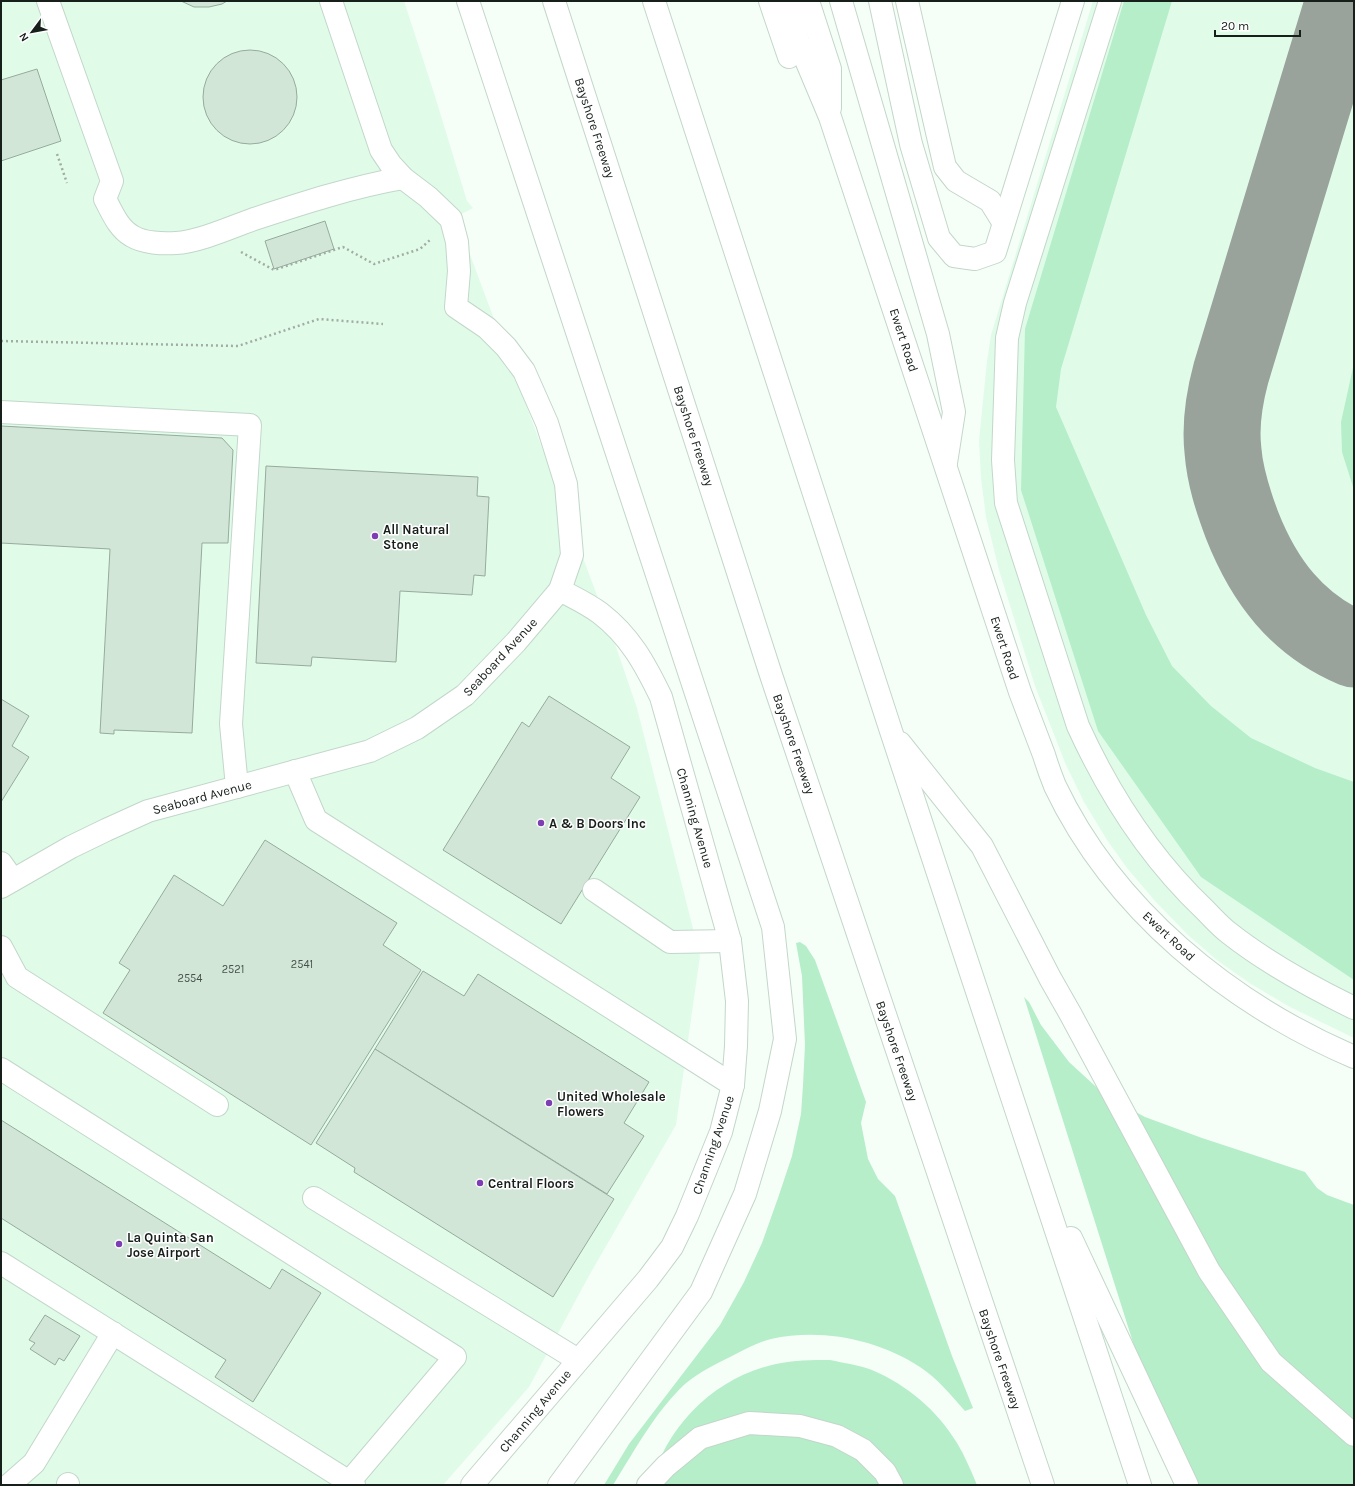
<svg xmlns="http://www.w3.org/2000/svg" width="1355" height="1486" font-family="Karla,sans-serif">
  <rect width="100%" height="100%" fill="#f6fef8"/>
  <g fill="#e0fce9">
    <path d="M1 1H404L434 93 467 201 473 208 456 217 614 641 637 708 700 956 676 1125 590 1274 529 1387 443 1485H1Z"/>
    <path d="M1093 1H1354V1038L1290 1007 1251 984 1218 961 1188 935 1155 901 1127 868 1107 840 1084 802 1066 765 1035 686 999 570 986 517 981 478 979 441 987 361 991 335Z"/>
  </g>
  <g fill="#b5eec9">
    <path d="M1124 1H1172L1061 369 1056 407 1146 615 1172 666 1211 706 1251 738 1315 768 1354 782V980L1201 877 1098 731 1021 490 1025 329Z"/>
    <path d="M1354 363V490L1342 452 1341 422Z"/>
    <path d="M800 942 806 946 815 960 866 1102 861 1123 868 1159 878 1179 895 1196 952 1356 973 1408 965 1411C951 1395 937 1378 920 1367 877 1339 821 1328 771 1339 758 1342 744 1350 732 1356 716 1364 699 1372 685 1384 655 1412 635 1450 613 1485H604L629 1444 720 1325 744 1282 762 1243 778 1198 792 1156 801 1114 803 1085 805 1045 802 976 796 943Z"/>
    <path d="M1024 997 1029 1002 1041 1025 1069 1062 1106 1096 1145 1117 1202 1138 1305 1172 1317 1188 1327 1195 1354 1205V1485H1178Z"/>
    <path d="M830 1360C844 1363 859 1365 872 1370 907 1385 937 1410 957 1443 965 1456 971 1471 977 1485H651C666 1426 715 1377 776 1364 794 1360 812 1360 830 1360Z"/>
  </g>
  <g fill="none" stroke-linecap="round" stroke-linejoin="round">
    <path stroke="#9aa29c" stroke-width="77" d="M1344 1 1231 373C1224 399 1220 425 1223 451 1225 477 1233 501 1242 525 1264 581 1297 625 1354 649"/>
  </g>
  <g fill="#d2e6d8" stroke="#96aa9d">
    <path d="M181 1H227L222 4 209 7H194Z"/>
    <circle cx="250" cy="97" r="47"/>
    <path d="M37 69 61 141 1 161V80Z"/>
    <path d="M325 221 334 249 274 269 265 241Z"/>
    <path d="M1 426 222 438 233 450 228 543H202L192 733 114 730V734L100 733 110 549 1 543Z"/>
    <path d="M266 466 478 477 477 496 489 497 485 576 474 575 472 595 400 591 396 662 312 657 311 666 256 663Z"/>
    <path d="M549 696 630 747 611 778 640 797 561 924 443 850 522 722 529 727Z"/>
    <path d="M1 699 29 716 12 746 29 757 1 802Z"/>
    <path d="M265 840 397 923 383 945 421 970 311 1145 103 1013 130 970 119 963 174 875 223 906Z"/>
    <path d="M423 971 464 996 478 974 649 1082 624 1123 644 1136 607 1194 375 1049Z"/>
    <path d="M375 1049 614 1199 553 1297 354 1172 355 1168 316 1143Z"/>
    <path d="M1 1120 270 1289 282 1269 321 1293 253 1402 215 1377 226 1360 1 1218Z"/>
    <path d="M45 1315 80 1336 64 1361 59 1358 55 1365 30 1349 35 1343 29 1340Z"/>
  </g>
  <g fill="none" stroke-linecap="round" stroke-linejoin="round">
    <defs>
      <g id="minor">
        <path d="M48 1 112 181 105 199C112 212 118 228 132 236 143 243 163 244 176 243 198 242 232 227 254 219 303 203 352 187 403 178"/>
        <path d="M770 1 789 57"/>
        <path d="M788 1 798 41 830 117 1020 692C1028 713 1036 734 1044 755 1047 765 1051 776 1055 786 1114 910 1229 1003 1354 1057"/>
        <path d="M808 1 830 69V108"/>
        <path d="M841 1 938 334 954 412 946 463"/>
        <path d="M880 1 911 144 939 238 954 256 975 259 995 252 1073 1"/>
        <path d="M907 1 945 167 956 181 990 201 1003 222"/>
        <path d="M1110 1 1015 303 1007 338 1003 460 1006 503 1078 726C1109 794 1150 858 1205 910 1213 918 1220 926 1229 933 1267 963 1311 987 1354 1008"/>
        <path d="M1 412 250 425 231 724 237 787"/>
        <path d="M295 771 316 820 733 1085"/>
        <path d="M1 863 13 880"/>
        <path d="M1 887 71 847 106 830 148 811 370 751 417 728 465 695 516 642 560 590 572 555 566 484 547 423 524 371 506 347 487 328 456 307 459 271 457 242 451 219 428 197 403 178 391 165 381 150 331 1"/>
        <path d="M594 890 670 942 730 941"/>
        <path d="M1 947 17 977 217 1105"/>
        <path d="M1 1069 455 1357 349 1482"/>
        <path d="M314 1198 578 1360"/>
        <path d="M1 1263 354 1485"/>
        <path d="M9 1485 34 1463 113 1333"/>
        <path d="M68 1485V1484"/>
        <path d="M472 1485 648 1279 672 1247 687 1216 721 1132 733 1085 736 1046 737 1001 730 941 661 697C645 664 630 636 600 613 588 604 573 597 560 590"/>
      </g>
      <g id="highway">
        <path d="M468 1 773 927 785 1039 770 1111 745 1194 701 1292 559 1485"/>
        <path d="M554 1 771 675 1043 1485"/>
        <path d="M654 1 891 731 1140 1485"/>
        <path d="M900 743 982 846 1050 978 1071 1015 1209 1271 1271 1362 1354 1435"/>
        <path d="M1071 1238 1187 1485"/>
        <path d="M648 1485 666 1466 700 1438 749 1423 800 1426 837 1436 863 1450 885 1472 892 1485"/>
      </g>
    </defs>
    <use href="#minor" stroke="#c2d7c9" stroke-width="24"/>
    <use href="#highway" stroke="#c2d7c9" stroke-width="24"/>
    <g stroke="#a3aba5" stroke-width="2.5" stroke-dasharray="2 3" stroke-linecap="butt">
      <path d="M57 154 67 183"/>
      <path d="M241 252 274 270 343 247 374 264 420 249 430 240"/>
      <path d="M1 341 238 346 319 319 383 324"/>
    </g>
    <use href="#minor" stroke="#fff" stroke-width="22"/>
    <use href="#highway" stroke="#fff" stroke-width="22"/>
  </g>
  <g fill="#7e3eb3" stroke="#fff" stroke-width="1.5">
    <circle cx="375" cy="536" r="4"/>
    <circle cx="541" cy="823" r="4"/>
    <circle cx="549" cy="1103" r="4"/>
    <circle cx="480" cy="1183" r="4"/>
    <circle cx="119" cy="1244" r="4"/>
  </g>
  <g text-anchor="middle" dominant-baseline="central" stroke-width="3" stroke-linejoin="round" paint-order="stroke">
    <g font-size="11" fill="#46514a">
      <text x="302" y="964">2541</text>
      <text x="233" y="969">2521</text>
      <text x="190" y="978">2554</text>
    </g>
    <g font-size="13" fill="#171f1a" stroke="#fff">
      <text transform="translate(595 128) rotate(72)">Bayshore Freeway</text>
      <text transform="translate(904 340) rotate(72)">Ewert Road</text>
      <text transform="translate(694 436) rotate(72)">Bayshore Freeway</text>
      <text transform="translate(1005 648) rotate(72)">Ewert Road</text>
      <text transform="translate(500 657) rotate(-47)">Seaboard Avenue</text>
      <text transform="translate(794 744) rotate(71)">Bayshore Freeway</text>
      <text transform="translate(202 797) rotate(-15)">Seaboard Avenue</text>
      <text transform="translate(695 818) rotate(74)">Channing Avenue</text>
      <text transform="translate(1169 936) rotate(43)">Ewert Road</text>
      <text transform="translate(897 1051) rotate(71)">Bayshore Freeway</text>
      <text transform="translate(713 1145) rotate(-71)">Channing Avenue</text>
      <text transform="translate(1000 1359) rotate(71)">Bayshore Freeway</text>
      <text transform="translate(535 1411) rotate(-50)">Channing Avenue</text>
    </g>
    <g font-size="13" font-weight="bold" fill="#171f1a" stroke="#fff" text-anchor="start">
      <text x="383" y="529">All Natural<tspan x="383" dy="15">Stone</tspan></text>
      <text x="549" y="823">A &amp; B Doors Inc</text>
      <text x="557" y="1096">United Wholesale<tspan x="557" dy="15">Flowers</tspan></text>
      <text x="488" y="1183">Central Floors</text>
      <text x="127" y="1237">La Quinta San<tspan x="127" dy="15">Jose Airport</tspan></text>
    </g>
  </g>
  <rect width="1355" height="1486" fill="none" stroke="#171f1a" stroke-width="4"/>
  <g transform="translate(32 32) rotate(238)" stroke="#ffffff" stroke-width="3" paint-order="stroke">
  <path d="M0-3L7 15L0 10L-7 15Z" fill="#171f1a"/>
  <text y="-6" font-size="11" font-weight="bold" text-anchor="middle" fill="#171f1a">N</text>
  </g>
  <path d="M1215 30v6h85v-6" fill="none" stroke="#171f1a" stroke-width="2"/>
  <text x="1221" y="30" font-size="12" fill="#171f1a" stroke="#ffffff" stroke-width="3" paint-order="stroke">20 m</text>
</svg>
